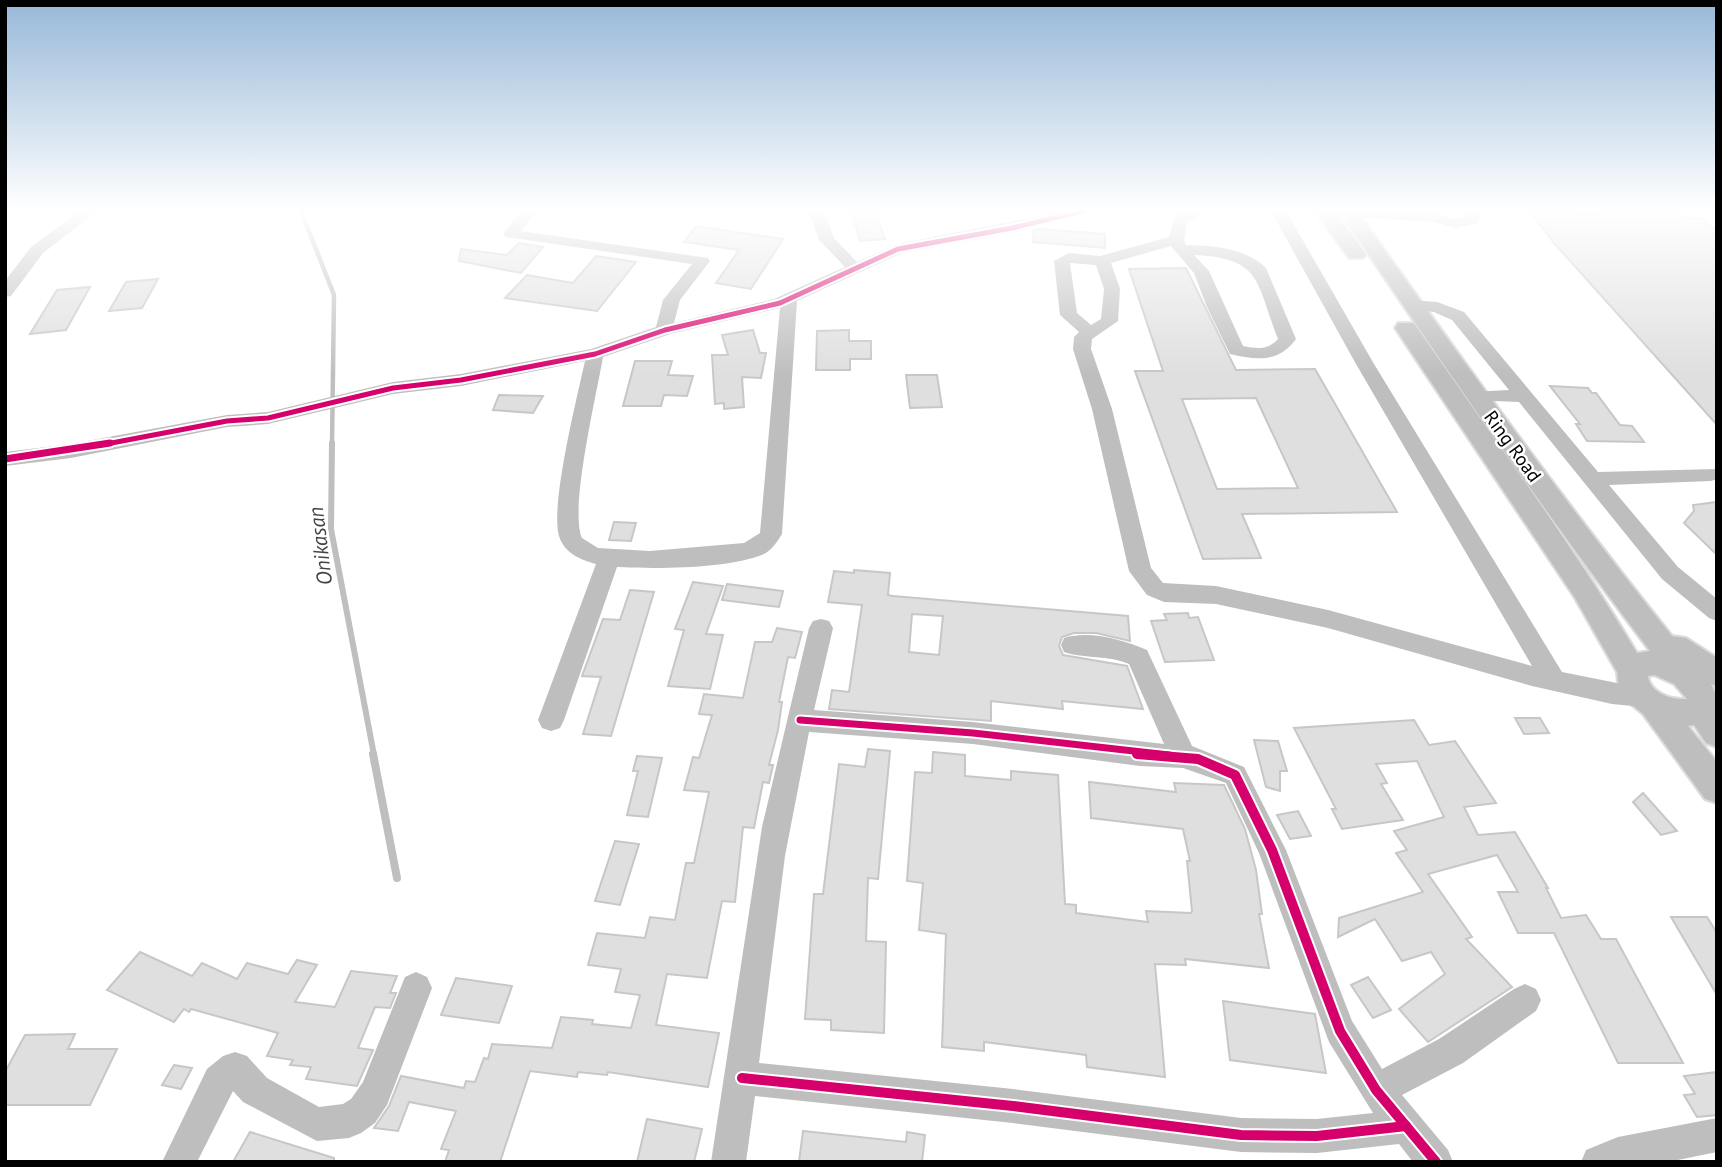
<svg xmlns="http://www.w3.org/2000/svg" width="1722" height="1167" font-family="'PT Sans',sans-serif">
  <rect width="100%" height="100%" fill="#fff"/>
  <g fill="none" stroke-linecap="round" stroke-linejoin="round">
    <path stroke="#bfbfbf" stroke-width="4.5" d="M301 211 334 295 332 445"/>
    <path stroke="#bfbfbf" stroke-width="6" d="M332 443 331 529 374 755"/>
    <path stroke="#bfbfbf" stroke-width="8" d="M373 754 397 878"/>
  </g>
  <g fill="#dfdfdf" stroke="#c7c7c7" stroke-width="2" fill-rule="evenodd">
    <path d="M851 211H875L885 239 860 241Z"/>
    <path d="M1530 211H1575L1578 214 1678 211 1684 218H1701L1717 231V425L1554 243Z"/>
    <path d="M696 226 783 239 751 289 716 283 739 250 684 242Z"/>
    <path d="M1040 229 1105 234V248L1033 242 1034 230Z"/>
    <path d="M519 243 543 247 521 273 459 261 461 249 507 255Z"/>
    <path d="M596 256 636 262 597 311 505 298 527 275 573 283Z"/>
    <path d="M1186 268 1236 370 1315 369 1397 512 1242 514 1261 558 1203 559 1135 371H1163L1129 269ZM1256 398 1298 488 1217 489 1182 399Z"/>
    <path d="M158 279 142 308 109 311 126 282Z"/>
    <path d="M90 287 66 330 30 334 57 290Z"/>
    <path d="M753 330 760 353H766L761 378 742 377 744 407 724 409V403L715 404 712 355H728L722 335Z"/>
    <path d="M849 330V341H871V359H850V370H816L817 331Z"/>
    <path d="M635 361H672L668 375 693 376 687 396 664 395 661 406H623Z"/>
    <path d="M906 375H937L942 407 910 408Z"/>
    <path d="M1550 386 1588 388 1592 393H1596L1620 425 1632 426 1644 442 1587 441 1576 424H1580Z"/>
    <path d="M499 395 543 396 533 413 493 410Z"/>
    <path d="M1717 502V555L1684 523 1694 511 1693 505Z"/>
    <path d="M614 522 636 523 631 541 609 540Z"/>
    <path d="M854 570 890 573 888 595 893 596 1128 616 1130 641 1096 633H1074L1062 637 1059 646 1063 655 1127 666 1143 709 1062 701 1063 709 991 701V721L829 709 832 690 849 692 862 605 828 602 834 571 854 573ZM912 614 943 616 939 655 909 652Z"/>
    <path d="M693 582 723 586 706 634 723 635 710 689 668 686 684 630 675 629Z"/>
    <path d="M727 584 783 591 779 607 722 600Z"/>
    <path d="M630 590 654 592 611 736 583 734 601 677 582 676 603 619 620 620Z"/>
    <path d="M1188 613 1189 618 1198 617 1214 660 1165 662 1151 621 1167 620 1164 614Z"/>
    <path d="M777 628 802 632 795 658 788 657 779 702H782L778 730 769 765H773L769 783 763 782 754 828 743 827 735 902 722 901 707 978 667 974 656 1025 719 1033 708 1087 608 1072 607 1075 578 1072 577 1077 530 1071 500 1162H445L449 1150 441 1149 456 1111 409 1102 398 1131 374 1128 389 1106 401 1076 464 1088 466 1081 475 1082 484 1058 488 1059 492 1044 552 1048 561 1017 593 1020 592 1024 631 1028 640 995 615 992 621 969 588 965 597 933 645 938 650 917 675 920 686 863H694L709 792 684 790 693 757 699 758 712 715 699 714 704 694 743 698 755 642H772Z"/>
    <path d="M1515 718H1540L1549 733 1524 734Z"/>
    <path d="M1414 720 1429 745 1455 741 1496 803 1464 807 1478 835 1515 832 1548 888H1546L1561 918 1586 915 1601 939H1616L1683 1063H1618L1554 933H1518L1498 892H1518L1497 855 1428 874 1472 937 1466 939 1512 987 1428 1042 1399 1009 1445 974 1431 952 1402 961 1375 919 1338 937 1339 918 1423 892 1396 853 1407 850 1394 831 1444 817 1417 761 1376 764 1387 783 1381 784 1403 820 1342 829 1332 809H1336L1294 728Z"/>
    <path d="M1254 740 1278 741 1287 771H1280V791L1266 787Z"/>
    <path d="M868 749 890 751 878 879 868 878 866 941 886 942 884 1033 831 1030V1020L805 1019 814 894H823L839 764 865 767Z"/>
    <path d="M933 752 965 755V776L1011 780V771L1058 775 1065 904 1076 905V913L1148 922 1146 911 1191 913 1192 911 1187 861H1190L1183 829 1091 818 1089 782 1176 792 1174 783 1224 785 1245 829 1256 870 1262 914H1259L1269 968 1185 959 1186 965 1155 964 1165 1077 1087 1067 1086 1055 984 1042V1051L942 1047 946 934 919 930 923 883 907 881 915 772 932 773Z"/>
    <path d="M637 756 662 758 648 817 627 815 638 771H633Z"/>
    <path d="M1643 793 1677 831 1661 835 1633 802Z"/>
    <path d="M1298 811 1311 836 1290 839 1277 815Z"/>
    <path d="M615 841 639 844 620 905 595 901Z"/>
    <path d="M1671 917H1707L1717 933V995Z"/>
    <path d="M140 952 192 976 202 963 237 979 247 963 288 974 297 960 317 965 295 1002 335 1007 351 971 397 976 390 993H396L390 1008 375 1007 358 1048 373 1050 357 1086 306 1079 311 1067 290 1065 293 1060 267 1056 278 1033 191 1009 189 1012 184 1009 174 1022 107 990Z"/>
    <path d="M1368 977 1391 1010 1373 1018 1351 985Z"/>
    <path d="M456 978 512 986 499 1023 441 1015Z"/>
    <path d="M1223 1001 1315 1014 1326 1073 1230 1060Z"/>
    <path d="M75 1034 68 1049H117L90 1105H5V1072L25 1035Z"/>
    <path d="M174 1065 192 1068 181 1089 162 1085Z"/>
    <path d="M1717 1072V1115L1697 1117 1684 1095 1695 1094 1684 1076Z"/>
    <path d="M647 1119 702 1129 694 1162H637Z"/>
    <path d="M803 1131 906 1142 907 1132 925 1135 922 1162H799Z"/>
    <path d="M250 1132 334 1158V1162H233Z"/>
  </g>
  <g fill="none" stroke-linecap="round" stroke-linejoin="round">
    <defs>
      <g id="major">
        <path d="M1315 211H1334L1366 254 1363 258H1349Z"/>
        <path d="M1339 211H1357C1459 356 1561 498 1672 636L1686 638 1717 658V686L1711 684 1717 697V747L1706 743 1694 725 1688 726 1717 762V803L1705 799 1643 714 1627 701 1618 682 1617 672 1575 598 1395 328 1398 323H1414C1489 433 1569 539 1637 653L1650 651C1541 508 1440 360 1339 211ZM1654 675 1674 684 1687 699C1671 700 1650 693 1648 676Z"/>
      </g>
    </defs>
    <use href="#major" stroke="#dbdbdb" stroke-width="4"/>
    <g fill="#bebebe" fill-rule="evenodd">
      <path d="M80 211H97L43 253 11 296 5 297V281L31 247Z"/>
      <path d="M522 211H537L521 231 708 258 710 261 680 300 674 323 774 299 845 267 819 240 809 211H824L834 238 857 262 898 244 1063 211H1090L1088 214 1012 233 902 253 797 301 782 534C777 542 772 550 764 554 730 569 655 569 617 567L564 720 560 728 551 731 542 728 538 720 596 564C581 560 564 553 559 536 550 505 577 398 585 361L461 386 393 394 268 424 227 427 71 458 5 466V452L71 444 227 415 268 412 393 382 461 374 591 349 656 327 663 300 692 264 506 237 503 234ZM780 308 760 533 744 543 650 551 598 548 582 538C569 510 597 393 603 357L670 334Z"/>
      <path d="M1187 211H1208L1187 222 1184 240 1186 245C1214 246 1244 247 1266 268L1296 339C1279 363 1256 360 1230 354L1207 307 1194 273 1171 246 1111 263 1120 289 1118 321 1092 339 1091 349 1112 409 1151 568 1163 583 1216 586 1328 610 1532 666 1356 364 1271 211H1286L1374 364 1562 672 1652 690 1656 697 1652 704 1643 707 1612 704 1532 686 1328 628 1216 604 1164 602 1147 595 1129 571 1092 409 1073 349 1074 337 1079 332 1060 315 1054 261 1069 253 1100 256 1169 237 1175 216ZM1194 255C1263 258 1256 283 1278 339 1268 350 1257 349 1243 346L1209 271ZM1070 263 1096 265 1104 289 1101 319 1091 325 1077 313Z"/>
      <path d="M1344 211H1438L1451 219 1466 217 1463 211H1478L1481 216 1478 223 1456 228 1434 222 1350 217 1345 216Z"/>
      <path d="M1412 300 1437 302 1464 312 1598 472 1717 469V479L1711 481 1609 485 1678 567 1717 599V621L1709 618 1662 579 1519 402 1470 400 1468 396 1470 392 1509 390 1452 320 1434 312 1406 309 1404 305 1406 301Z"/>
      <path d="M821 619 829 621 833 628 814 710 973 722 1164 744 1129 664C1109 655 1085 659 1064 652L1061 645 1064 638C1089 630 1124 640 1147 650L1192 746 1244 767 1286 850 1352 1021 1382 1069 1439 1039 1514 989 1525 984 1536 989 1541 1000 1536 1011 1463 1063 1402 1095 1448 1150 1453 1162H1413L1399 1144 1317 1153 1241 1152 1013 1123 755 1096 746 1162H711L762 827 809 628 813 621ZM809 732 973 744 1140 766 1183 768 1226 783 1259 853 1329 1042 1373 1113 1317 1119 1241 1118 1013 1089 759 1063 785 856Z"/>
      <path d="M416 972 427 977 432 988 387 1105 375 1123 361 1133 349 1138 317 1141 243 1102 233 1091 197 1162H162L207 1069 223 1056 235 1052 247 1056 267 1078 319 1107 343 1104 351 1099 363 1082 405 977Z"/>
      <path d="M1717 1118V1152L1668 1162H1581L1586 1150 1618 1137Z"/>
    </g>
    <use href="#major" fill="#bebebe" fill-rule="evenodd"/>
    <defs>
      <path id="cycleway-far2" d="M101 445 227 421 268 418 393 388 461 380 595 354 665 330 780 303 898 249 1012 228 1083 211"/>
      <g id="cycleway-far1">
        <path d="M5 459 110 443"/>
        <path d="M800 720 973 733 1169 755"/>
      </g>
      <g id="cycleway">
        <path d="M1137 754 1198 759 1235 775 1272 850 1340 1031 1376 1090 1436 1162"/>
        <path d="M742 1078 1013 1106 1241 1135 1317 1136 1406 1126"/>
      </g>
    </defs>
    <use href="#cycleway-far2" stroke="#fff" stroke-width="9"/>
    <use href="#cycleway-far1" stroke="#fff" stroke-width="11"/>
    <use href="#cycleway" stroke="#fff" stroke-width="14"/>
    <use href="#cycleway-far2" stroke="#d6006c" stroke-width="5"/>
    <use href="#cycleway-far1" stroke="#d6006c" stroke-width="7"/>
    <use href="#cycleway" stroke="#d6006c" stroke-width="10"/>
  </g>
  <linearGradient id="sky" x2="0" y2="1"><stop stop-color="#97b8d8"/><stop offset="0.56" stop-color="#fff"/><stop offset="1" stop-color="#fff" stop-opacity="0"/></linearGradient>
  <rect width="1722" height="375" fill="url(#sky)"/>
  <g text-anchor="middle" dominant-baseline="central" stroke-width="5" stroke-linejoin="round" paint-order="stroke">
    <g font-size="19" fill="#000" stroke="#fff">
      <text transform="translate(1513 446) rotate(54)">Ring Road</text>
    </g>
    <g font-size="21" font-style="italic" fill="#444" stroke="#fff">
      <text transform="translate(320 546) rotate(-97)">Onikasan</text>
    </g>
  </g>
  <rect width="1722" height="1167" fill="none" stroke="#000000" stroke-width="14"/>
</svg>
